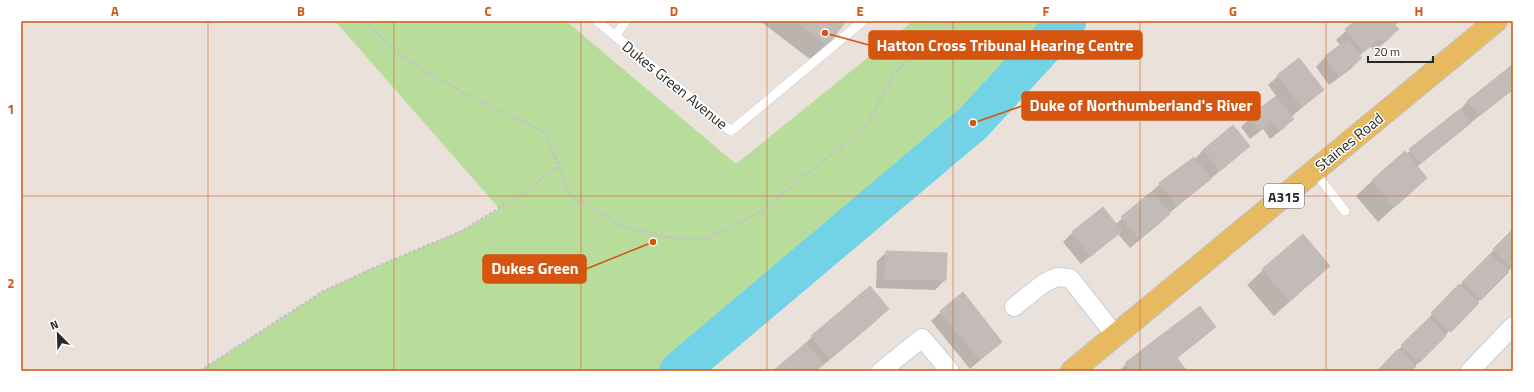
<svg xmlns="http://www.w3.org/2000/svg" width="1534" height="392" font-family="'Titillium Web',sans-serif">
  <rect width="100%" height="100%" fill="#eae1da"/>
  <path fill="#b8dd9a" d="M335 21H566L736 164 913 21H1052L890 176 659 371H200L322 292 371 269 462 231 499 209 504 214Z"/>
  <g fill="#0003">
    <path d="M760 21H845L827 44 811 60Z"/>
    <path d="M1357 21H1399L1394 25 1398 29 1389 39 1374 51 1370 46 1359 56 1361 58 1352 68 1329 85 1316 67 1325 57 1341 46 1336 40Z"/>
    <path d="M1299 59 1323 90 1291 117 1293 119 1283 129 1270 139 1263 129 1250 139 1241 127 1251 117 1277 97 1268 85 1278 76Z"/>
    <path d="M1513 66V90L1469 124 1417 167 1426 178 1378 222 1356 196 1372 181 1405 153 1406 154 1459 111 1468 101Z"/>
    <path d="M1233 127 1249 146 1200 188 1168 214 1159 224 1130 248 1118 234 1081 264 1063 242 1073 232 1115 225 1160 184 1195 159 1203 150Z"/>
    <path d="M1513 230V266L1410 371H1378Z"/>
    <path d="M887 252 946 254 945 280 935 290 876 288 877 261Z"/>
    <path d="M1328 266 1274 316 1247 285 1263 270Z"/>
    <path d="M888 309 875 322 816 371H775L812 337Z"/>
    <path d="M941 312 1001 342 970 369 931 321Z"/>
    <path d="M1215 327 1205 336 1176 359 1186 371H1119L1126 364Z"/>
  </g>
  <g fill="none" stroke-linecap="round" stroke-linejoin="round">
    <path stroke="#73d3e6" stroke-width="39" d="M679 371 973 123 1067 21"/>
  </g>
  <g fill="#c2bbb7" stroke="#c4bdb4">
    <path d="M796 21H846L828 45Z"/>
    <path d="M1355 21H1399L1395 25 1399 29 1384 42 1380 38 1364 52 1345 29Z"/>
    <path d="M1348 39 1362 58 1339 76 1325 56Z"/>
    <path d="M1299 58 1324 90 1302 107 1277 75Z"/>
    <path d="M1513 64V89L1479 116 1467 101Z"/>
    <path d="M1276 96 1294 119 1280 130 1273 121 1260 130 1250 116Z"/>
    <path d="M1460 109 1471 123 1421 163 1409 149Z"/>
    <path d="M1233 125 1250 146 1220 171 1203 150Z"/>
    <path d="M1405 151 1427 178 1395 207 1372 180Z"/>
    <path d="M1194 157 1211 179 1177 205 1159 183Z"/>
    <path d="M1151 192 1170 214 1140 239 1121 217Z"/>
    <path d="M1103 207 1122 231 1091 256 1072 232Z"/>
    <path d="M1513 229V267L1512 268 1493 249Z"/>
    <path d="M1303 234 1330 266 1290 301 1262 269Z"/>
    <path d="M886 251 947 253 946 280 885 279Z"/>
    <path d="M1490 254 1509 272 1481 300 1462 282Z"/>
    <path d="M1459 284 1479 303 1451 332 1431 313Z"/>
    <path d="M870 286 889 309 830 359 811 336Z"/>
    <path d="M963 292 1002 342 980 360 940 311Z"/>
    <path d="M1200 306 1216 327 1176 357 1160 336Z"/>
    <path d="M1429 318 1446 336 1419 363 1401 345Z"/>
    <path d="M1160 336 1187 371H1132L1125 363Z"/>
    <path d="M806 343 823 364 815 371H773Z"/>
    <path d="M1398 349 1416 366 1411 371H1377Z"/>
  </g>
  <g fill="none" stroke-linecap="round" stroke-linejoin="round">
    <defs>
      <g id="lane">
        <path d="M597 21 731 131 863 21"/>
        <path d="M615 36 626 21"/>
        <path d="M1314 171 1345 211"/>
      </g>
      <g id="street">
        <path d="M1014 307 1044 283 1057 277 1070 278 1115 335"/>
        <path d="M881 371 922 338 950 371"/>
        <path d="M1470 371 1513 326"/>
      </g>
      <path id="primary" d="M1072 371 1496 21"/>
    </defs>
    <use href="#lane" stroke="#c9ced9" stroke-width="10"/>
    <use href="#street" stroke="#c9ced9" stroke-width="20"/>
    <use href="#primary" stroke="#c3c3c3" stroke-width="24"/>
    <g stroke="#c3c3c3" stroke-width="2.5" stroke-dasharray="3 2" stroke-linecap="butt">
      <path d="M365 21C372 28 379 37 386 43 434 82 491 107 546 133L570 195 624 227 676 239 710 238 762 211 867 125 893 75 928 38 955 21"/>
      <path d="M200 371 322 292 371 269 462 231 522 194 559 166"/>
    </g>
    <use href="#lane" stroke="#fff" stroke-width="9"/>
    <use href="#street" stroke="#fff" stroke-width="18"/>
    <use href="#primary" stroke="#e7ba62" stroke-width="22"/>
  </g>
  <path fill="none" stroke="#d5540f" stroke-width="1" stroke-opacity="0.55" d="M208 21V371M394 21V371M581 21V371M767 21V371M953 21V371M1140 21V371M1326 21V371M21 196H1513"/>
  <g text-anchor="middle" dominant-baseline="central" stroke-width="3" stroke-linejoin="round" paint-order="stroke">
    <rect fill="#fff" stroke="#686868" stroke-width="1" x="1264" y="184" width="40" height="24" rx="3"/>
    <g font-size="14" font-weight="bold" fill="#282828">
      <text x="1284" y="196">A315</text>
    </g>
    <g font-size="15" fill="#282828" stroke="#fff">
      <text transform="translate(675 85) rotate(39)">Dukes Green Avenue</text>
      <text transform="translate(1349 142) rotate(-39)">Staines Road</text>
    </g>
  </g>
  <path fill="none" stroke="#d5540f" stroke-width="1.5" d="M825 33L869 45M973 123L1022 106M653 242L586 269"/>
  <g fill="#d5540f" stroke="#fff" stroke-width="1.5">
    <circle cx="825" cy="33" r="4"/>
    <circle cx="973" cy="123" r="4"/>
    <circle cx="653" cy="242" r="4"/>
  </g>
  <g fill="#d5540f" stroke="#d5540f" stroke-width="1.5">
    <rect x="869" y="31" width="273" height="28" rx="4"/>
    <rect x="1022" y="92" width="238" height="28" rx="4"/>
    <rect x="483" y="255" width="103" height="28" rx="4"/>
  </g>
  <g font-size="16" text-anchor="middle" font-weight="bold" fill="#fff">
    <text x="1005" y="51">Hatton Cross Tribunal Hearing Centre</text>
    <text x="1141" y="111">Duke of Northumberland's River</text>
    <text x="535" y="274">Dukes Green</text>
  </g>
  <rect width="1534" height="392" fill="none" stroke="#ffffff" stroke-width="44"/>
  <g transform="translate(58 334) rotate(337)" stroke="#ffffff" stroke-width="3" paint-order="stroke">
  <path d="M0-3L7 15L0 10L-7 15Z" fill="#282828"/>
  <text y="-6" font-size="11" font-weight="bold" text-anchor="middle" fill="#282828">N</text>
  </g>
  <path d="M1368 56v6h65v-6" fill="none" stroke="#282828" stroke-width="2"/>
  <text x="1374" y="56" font-size="12" fill="#282828" stroke="#ffffff" stroke-width="3" paint-order="stroke">20 m</text>
  <rect x="22" y="22" width="1490" height="348" fill="none" stroke="#d5540f" stroke-width="1.5"/>
  <g font-size="13" text-anchor="middle" font-weight="bold" fill="#d5540f">
    <text x="115" y="16">A</text>
    <text x="301" y="16">B</text>
    <text x="488" y="16">C</text>
    <text x="674" y="16">D</text>
    <text x="860" y="16">E</text>
    <text x="1046" y="16">F</text>
    <text x="1233" y="16">G</text>
    <text x="1419" y="16">H</text>
    <text x="11" y="114">1</text>
    <text x="11" y="288">2</text>
  </g>
</svg>
